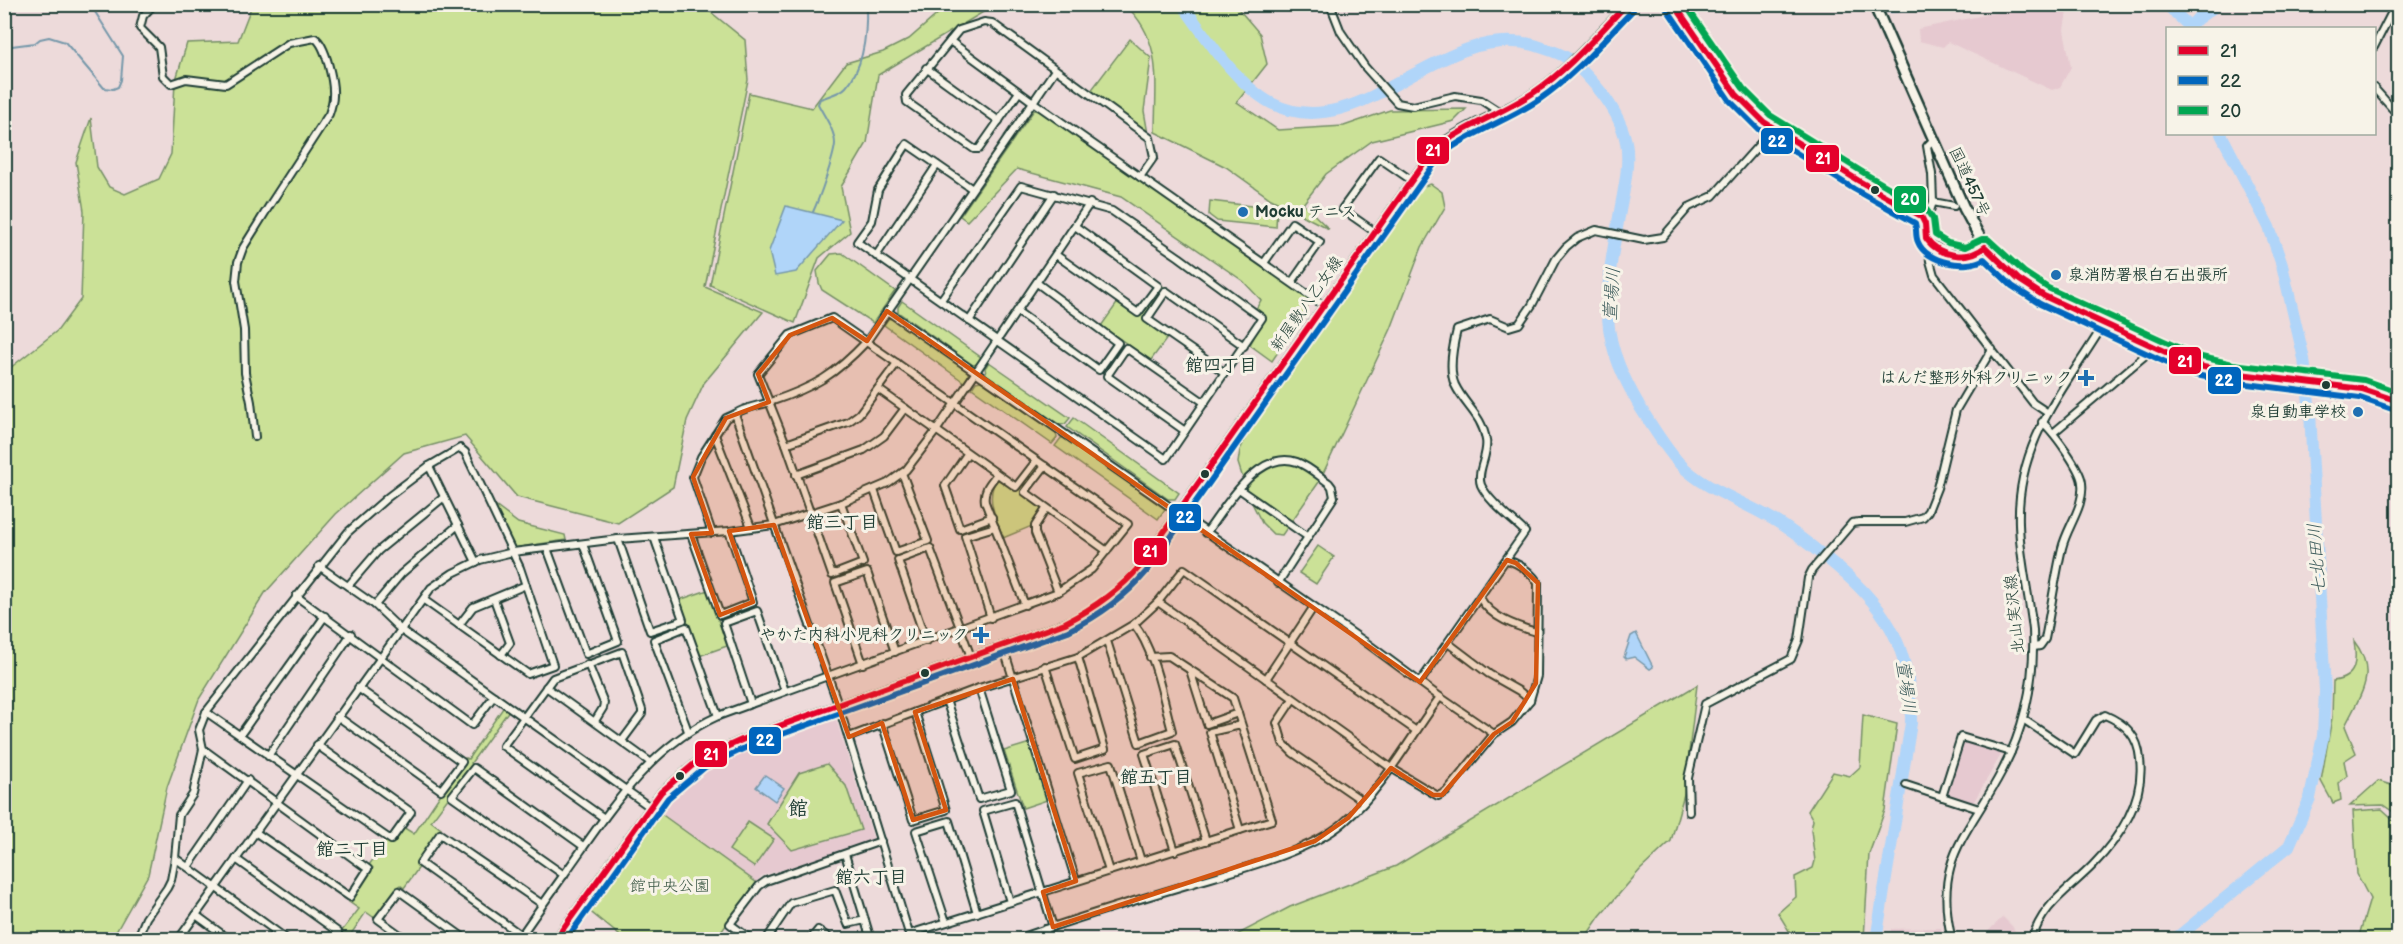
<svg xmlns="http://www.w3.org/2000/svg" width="2403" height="944" font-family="'Balsamiq Sans','Klee One',sans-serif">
  <rect width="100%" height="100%" fill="#eddada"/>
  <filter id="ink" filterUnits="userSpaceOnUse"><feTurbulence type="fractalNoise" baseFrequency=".0167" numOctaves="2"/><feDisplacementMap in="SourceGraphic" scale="12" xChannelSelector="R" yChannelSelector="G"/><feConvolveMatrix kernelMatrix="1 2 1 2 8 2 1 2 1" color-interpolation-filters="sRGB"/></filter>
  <g filter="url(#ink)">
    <g fill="#e6c9d0">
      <path d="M2037 4 2068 5 2064 30 2071 67 2060 87 2052 90 1948 42 1943 47 1919 41 1918 29Z"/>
      <path d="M832 715 835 716 873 838 871 842 761 876 757 883 657 811 681 784 712 762 739 748Z"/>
      <path d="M1963 740 2002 753 1973 803 1944 796Z"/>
      <path d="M2003 917 2012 926 2020 939H1984L1982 937Z"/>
      <path d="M1941 928 1943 939H1890L1891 929Z"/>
    </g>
    <g fill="#cbe197" stroke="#758f66" stroke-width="1.5">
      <path d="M617 4 620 7 634 4 702 5 745 40 748 80 705 287 763 312 704 383 687 420 673 487 618 523 517 497 465 436 404 453 336 514 265 593 199 699 167 787 148 875 112 939 5 940V372L58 330 81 299 84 211 76 162 91 118 97 167 109 187 125 194 159 179 171 154 175 83 187 43 238 41 252 5Z"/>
      <path d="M948 5H995L878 75 867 143 841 187 850 232 819 258 795 323 710 285 749 93 812 108 846 63 883 52 909 39Z"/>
      <path d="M1125 5H1235L1260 34 1267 64 1237 102 1278 130 1344 126 1390 110 1466 109 1454 121 1372 141 1326 174 1303 204 1329 229 1271 199 1226 167 1155 132C1155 84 1164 40 1125 5Z"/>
      <path d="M1130 39 1151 58 1144 111 1148 134 1090 92Z"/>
      <path d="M1034 110 1042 111 1308 298V305L1305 312 1272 361 1250 345 1265 316 1256 309 1261 300 1243 281 1121 197 1017 169 967 221 960 216Z"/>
      <path d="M1431 184 1442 192 1445 207 1422 247 1391 329 1319 482 1282 535 1273 534 1262 523 1249 497 1238 463 1240 450 1264 401 1408 198 1417 188Z"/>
      <path d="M1210 201 1277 209 1276 227 1217 221 1209 215Z"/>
      <path d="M842 253 895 291 873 323 822 290 819 283 817 271 831 254Z"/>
      <path d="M1160 284 1165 288 1143 320 1168 337 1151 360 1101 326 1118 302 1138 317Z"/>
      <path d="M902 301 982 358 978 364 973 365 898 312V307Z"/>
      <path d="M894 318 968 371V376L964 382 884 325 888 319Z"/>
      <path d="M989 362 1070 418 1065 424 1060 425 986 374 985 368Z"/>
      <path d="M981 381 1056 433 1057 438 1052 444 972 388 976 382Z"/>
      <path d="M1074 418 1179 493 1175 499H1168L1067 427Z"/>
      <path d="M1061 438H1065L1165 509 1158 519 1055 446Z"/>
      <path d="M1034 467 1038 470 1022 494 1043 510 1032 526 1003 538C997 518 984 498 997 479L1016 491Z"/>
      <path d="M490 502 518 523 565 535 566 540 513 548Z"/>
      <path d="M1318 546 1334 557 1316 584 1299 573Z"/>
      <path d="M708 590 727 646 699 656 679 600Z"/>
      <path d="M2354 641C2379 673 2360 695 2345 726L2356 753 2344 761 2347 776 2339 783 2341 800 2333 803 2321 781 2332 718 2333 681C2357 678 2357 661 2354 641Z"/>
      <path d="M1697 685 1684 794 1671 841 1640 870 1600 916 1587 935V939L1227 940 1290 907 1396 866Z"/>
      <path d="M505 705 510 709 471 763 473 765 431 821 441 829 417 863 420 866 404 888 400 885 376 919 366 912 349 937V939L335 940 359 909 349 902 373 868 369 865 386 841 391 844 403 827 414 834 465 758 468 759Z"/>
      <path d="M1863 715 1897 724 1885 810 1869 854 1864 939H1794L1778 913 1796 897 1795 877 1813 868 1815 861 1811 830 1813 820 1808 811 1833 772 1850 776 1860 767Z"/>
      <path d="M1030 743 1047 800 1023 808 1004 751Z"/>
      <path d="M827 764 846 786 861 830 792 850 767 824 799 773Z"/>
      <path d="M2378 781 2398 787V815L2383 805 2350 806Z"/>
      <path d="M2382 809 2392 818 2398 820V939H2358L2370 899 2357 874 2353 811Z"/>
      <path d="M657 811 757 883 716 939H624L587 909Z"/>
      <path d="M748 822 774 839 754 867 729 850Z"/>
    </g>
    <g fill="#b0d5f9" stroke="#7698aa" stroke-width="1.5">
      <path d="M786 206 842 220 796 272 775 276 769 251Z"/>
      <path d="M1636 633 1653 667 1650 669 1634 657 1626 659 1624 657 1631 636Z"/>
      <path d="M765 775 784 788 775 801 756 787Z"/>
    </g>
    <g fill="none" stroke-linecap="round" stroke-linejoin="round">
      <g stroke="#7698aa" stroke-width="2">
        <path d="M4 47 35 43 40 39 49 37 65 42 104 88 113 89 118 87 121 80 123 56 90 4"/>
        <path d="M813 212C819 199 834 157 835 144 835 130 824 116 818 104L820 99C828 96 841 93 846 87 864 67 867 31 866 4"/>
      </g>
      <g stroke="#b0d5f9" stroke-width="12">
        <path d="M1182 4C1205 36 1236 84 1271 103 1360 149 1438 20 1534 45 1546 49 1559 52 1569 59 1580 67 1587 76 1596 86 1609 101 1622 122 1626 142 1630 164 1624 189 1620 211 1614 245 1606 283 1608 318 1610 351 1624 379 1640 407 1652 426 1665 448 1680 464 1705 489 1737 499 1767 516 1788 527 1806 542 1824 556 1884 603 1912 644 1911 723L1876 940"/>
        <path d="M1844 4 1890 7 1921 4"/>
        <path d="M2166 4 2190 27"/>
        <path d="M2189 28 2197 19 2218 4"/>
        <path d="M2174 940 2289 846 2310 798 2323 736 2325 691 2310 412 2304 359 2282 265 2269 227 2221 134"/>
      </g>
      <defs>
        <g id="minor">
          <path d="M154 4 143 16 140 28 159 47 163 76 171 84 186 79 226 84 289 43 315 38C326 45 334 83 333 96 333 102 331 108 329 114L271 203 243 248 238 262 236 281 244 330 245 373 251 402 255 437"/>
          <path d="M1330 4 1341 32 1365 67 1397 103 1413 106 1455 96 1481 100 1498 111"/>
          <path d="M950 41 1033 102 1055 70"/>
          <path d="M2374 47 2396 4"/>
          <path d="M926 68 999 121"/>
          <path d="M2374 88 2398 115"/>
          <path d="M1019 92 979 149H974L907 102 906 95 959 30 984 22 992 23 1150 138 1154 157 1140 177"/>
          <path d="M1933 202 1954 206"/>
          <path d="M1926 223 1933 202 1932 174 1927 146 1933 140"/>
          <path d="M1375 232 1342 209 1379 158 1411 180"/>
          <path d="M1928 241 1930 261 1934 275 2033 403 2048 413"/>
          <path d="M1056 255 1138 313 1158 286 1075 226"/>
          <path d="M876 256 937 165"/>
          <path d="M1264 263 1292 223 1320 242 1292 282"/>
          <path d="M941 300 1021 186 1112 211 1179 257 1262 318 1166 459 857 242 872 221 878 190 907 144 971 188"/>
          <path d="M887 311 1364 641 1440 697C1409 739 1384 788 1343 823 1308 853 1233 871 1187 885 1129 902 1071 920 1014 940"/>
          <path d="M1018 312 1099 370 1118 343 1037 283"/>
          <path d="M969 321 1054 194"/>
          <path d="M1225 373 1147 319 1166 291 1244 346"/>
          <path d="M878 389 1016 487 1036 461"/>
          <path d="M1185 431 1107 376 1126 348 1205 403"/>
          <path d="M2053 433 2154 348"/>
          <path d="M715 435 751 527"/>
          <path d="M786 444 848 422 859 414 897 363"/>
          <path d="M967 454 945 486 960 529 992 517"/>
          <path d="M429 466 476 562"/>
          <path d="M1045 466 1025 492 1107 551"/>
          <path d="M997 474C990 483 983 490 985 502L1025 605"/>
          <path d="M796 475 864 450 884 436 905 408"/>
          <path d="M1239 489 1308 537"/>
          <path d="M874 490 896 552 928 541 902 473"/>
          <path d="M1046 509 1035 526V533L1058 592"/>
          <path d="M712 533 693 477 701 457 726 418 735 414"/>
          <path d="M1206 533C1225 508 1258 448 1297 462 1308 466 1319 476 1329 483L1332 487 1334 497 1278 583"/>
          <path d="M691 534 720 615 753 602 729 531"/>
          <path d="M618 539 650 631 683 620 654 537"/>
          <path d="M547 548 586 654 618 641 583 544"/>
          <path d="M319 566 375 605 401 630 650 807"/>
          <path d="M348 586 378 551 444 497"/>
          <path d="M296 596 472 725 494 696"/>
          <path d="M1480 598C1491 618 1516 626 1536 632"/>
          <path d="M494 599 510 643 501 655"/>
          <path d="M1158 602 1391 768 1438 796 1446 792 1494 734 1512 722 1530 700 1537 676 1538 583C1531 572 1520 564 1507 560"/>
          <path d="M375 605 401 574 458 525"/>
          <path d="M991 618 965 536 995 527"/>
          <path d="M459 625 473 607 526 585"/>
          <path d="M926 641 898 560 930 548 971 657"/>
          <path d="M1107 641 1139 743 1172 731C1163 699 1155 650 1134 624"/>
          <path d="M1448 643 1489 674 1519 691 1530 700"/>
          <path d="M1003 646 1076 881"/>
          <path d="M2034 647 2040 646 2045 639C2051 609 2055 578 2062 548 2067 527 2085 506 2082 483 2081 469 2053 431 2042 422"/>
          <path d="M588 664 604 703 603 708 595 721"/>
          <path d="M863 664 835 583 867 572 895 652"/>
          <path d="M1045 666 1075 759 1105 749 1078 657"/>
          <path d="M1190 670 1207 724 1238 713"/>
          <path d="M1266 679 1313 608"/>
          <path d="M1420 682 1525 532C1513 520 1488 501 1481 485 1476 471 1489 455 1486 440 1482 415 1465 406 1455 385 1448 369 1453 346 1457 330L1490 319 1509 327 1519 324 1532 305 1556 259 1566 247 1577 238 1596 230 1644 240 1663 237 1689 207 1713 196 1773 129"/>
          <path d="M546 687 650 762"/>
          <path d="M1440 697 1494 734"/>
          <path d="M1293 699 1277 723 1283 743 1293 753 1364 802"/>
          <path d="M946 700 979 799 1011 790 979 688"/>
          <path d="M751 704 724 623 757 611 785 691"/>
          <path d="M206 712 391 840 411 812 317 745"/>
          <path d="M337 716 441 790 462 762 358 688"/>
          <path d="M2023 719 2075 754 2096 720 2105 715C2126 724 2138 736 2140 759 2145 800 2120 837 2093 865 2070 889 2041 905 2032 940"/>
          <path d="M882 723 913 820 946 810 915 712"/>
          <path d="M688 731 654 640 686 627 718 716"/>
          <path d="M240 735 325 616"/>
          <path d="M849 737 979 688 1078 657 1134 624 1158 602 1184 569 1415 730"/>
          <path d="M203 749 368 869 350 897 255 832"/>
          <path d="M268 756 351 634"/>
          <path d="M1906 785 1979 809"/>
          <path d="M1942 797 1961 737 2011 752"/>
          <path d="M1689 812 1688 778 1705 704 1791 659 1799 640 1808 578 1812 570 1852 523 1859 522H1905L1923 517 1928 511 1937 488 1956 410 1992 349"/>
          <path d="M604 818 503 746 553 678 622 652 642 710V714L622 741"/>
          <path d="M1240 830 1210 732 1241 725"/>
          <path d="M1175 851 1144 754 1175 744 1206 841"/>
          <path d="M845 854 871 940"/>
          <path d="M175 858 288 940"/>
          <path d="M236 859 338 932 334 940"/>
          <path d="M188 867 248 780"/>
          <path d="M1109 871 1078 773 1111 764 1141 861"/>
          <path d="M564 875 452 796 474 768 583 846"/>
          <path d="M1010 902 983 811 1015 802 1053 927"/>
          <path d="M196 915 230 940"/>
          <path d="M946 922 916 831 949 821 977 913"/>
          <path d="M1045 929 1049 940"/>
          <path d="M909 934 1272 820 1233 698 1169 656 1150 657"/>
          <path d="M521 935 420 863 440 834 542 904"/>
          <path d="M137 940 146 918 167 888 171 880 175 858 179 815 193 794 203 749 199 730 206 712 348 532 388 497 429 466 460 448 465 452 520 568 553 665 528 674 424 600"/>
          <path d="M178 940 431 588 453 573 480 560 513 552 618 539 729 531 774 525 841 503 888 483 906 470 936 431 1090 203"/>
          <path d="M407 940 378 919 399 891 467 940"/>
          <path d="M518 940C533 918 548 897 563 876 607 815 647 748 718 716L1058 592 1092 569 1128 524 832 318 790 335 758 374 786 444 832 575 863 563 841 503"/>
          <path d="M555 940 661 792 700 759 746 738 1065 623C1094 609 1119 592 1140 566L1433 150C1463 124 1501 114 1533 93 1568 70 1597 34 1627 4"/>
          <path d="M752 940 730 924 759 886 766 881 881 841"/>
          <path d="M766 940 791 903 835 890 848 924 865 920"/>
          <path d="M810 940 818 930 832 940"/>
          <path d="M911 940 838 704 735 414C745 407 758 406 770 402 815 387 835 375 867 341L1033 102 1323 305"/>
          <path d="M1952 940C1932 859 1968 836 2002 771 2025 727 2035 679 2033 630 2029 594 2020 560 2019 524 2016 442 2064 390 2104 324"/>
        </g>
        <path id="major" d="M1985 247 2018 279 2044 296 2194 365 2232 373 2362 389 2398 401"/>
        <path id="highway" d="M1674 4 1736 94 1764 122 1859 181 1921 216C1928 223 1924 229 1926 238 1929 248 1959 258 1969 256 1975 255 1980 251 1985 247L1964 208 1874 4"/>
      </defs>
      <use href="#minor" stroke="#1f3d34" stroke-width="10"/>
      <use href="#major" stroke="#1f3d34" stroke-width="13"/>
      <use href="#highway" stroke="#1f3d34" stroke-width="14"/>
      <use href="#minor" stroke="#f7f3e8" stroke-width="6"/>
      <use href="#major" stroke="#f7f3e8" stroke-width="8"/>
      <use href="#highway" stroke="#f7f3e8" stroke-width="9"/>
      <defs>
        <g id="bus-1">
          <path d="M1674 4 1736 94 1764 122 1859 181 1921 216 1925 224 1926 238C1939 257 1968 261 1985 247L2018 279 2044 296 2194 365 2232 373 2362 389 2398 401"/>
          <path d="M555 940 661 792 700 759 746 738 1065 623C1094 608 1119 591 1140 566L1433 150C1464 126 1501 114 1533 93 1569 69 1597 35 1627 4"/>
        </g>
        <g id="bus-2">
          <path d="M1667 9 1729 100 1758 129 1854 189 1915 223C1917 229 1915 236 1918 242 1926 263 1967 270 1984 259L2012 286 2040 304 2191 374 2231 382 2360 398 2395 410"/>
          <path d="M566 940 668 798 705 767 749 746 1068 631C1099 616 1125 597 1147 571L1440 156C1470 132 1508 121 1540 99 1575 75 1603 41 1633 10"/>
        </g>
        <path id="bus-3" d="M1685 4 1743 88 1770 115 1864 173 1926 209 1933 219 1935 235 1948 243 1965 247 1982 239H1988L2024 272 2048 288 2197 356 2233 364 2364 380 2398 392"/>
      </defs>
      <use href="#bus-1" stroke="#f7f3e8" stroke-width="10"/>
      <use href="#bus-2" stroke="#f7f3e8" stroke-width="10"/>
      <use href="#bus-3" stroke="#f7f3e8" stroke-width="10"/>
      <use href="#bus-1" stroke="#e4002b" stroke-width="6"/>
      <use href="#bus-2" stroke="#0065bd" stroke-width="6"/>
      <use href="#bus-3" stroke="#00a651" stroke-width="6"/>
    </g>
  </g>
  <path fill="#d45610" fill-opacity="0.2" stroke="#d45610" stroke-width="4.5" stroke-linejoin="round" d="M887 311 1420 682 1507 560 1516 563 1538 583 1536 683 1512 722 1494 734 1442 795H1433L1391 768 1348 818 1315 841 1053 927 1043 892 1076 881 1013 679 915 712 946 810 913 820 882 723 849 737 774 525 729 531 753 602 720 615 691 534 712 533 693 477 726 418 769 402 758 374 790 335 832 318 867 341Z"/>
  <g fill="#1f3d34" stroke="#f7f3e8" stroke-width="2">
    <circle cx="1875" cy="190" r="5"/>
    <circle cx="2326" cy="385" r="5"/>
    <circle cx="1205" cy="474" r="5"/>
    <circle cx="925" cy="673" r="5"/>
    <circle cx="680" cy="776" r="5"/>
  </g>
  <g fill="#1f6fb2" stroke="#f7f3e8" stroke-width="2">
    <circle cx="1243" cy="212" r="6"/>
    <circle cx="2056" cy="275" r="6"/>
    <path d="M2083 369h6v6h6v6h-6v6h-6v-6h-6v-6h6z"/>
    <circle cx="2358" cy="412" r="6"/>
    <path d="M978 626h6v6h6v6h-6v6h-6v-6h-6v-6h6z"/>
  </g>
  <g text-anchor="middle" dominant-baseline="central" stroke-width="6" stroke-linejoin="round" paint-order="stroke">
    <g font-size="16" fill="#1f3d34" stroke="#f7f3e8">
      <text transform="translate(1969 182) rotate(65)">国道457号</text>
      <text transform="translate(1307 304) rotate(-55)">新屋敷八乙女線</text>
      <text transform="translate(2015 614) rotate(-96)">北山実沢線</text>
    </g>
    <g font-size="16" font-weight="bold" fill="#1f3d34" stroke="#f7f3e8" text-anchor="end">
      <text x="1255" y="212" text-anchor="start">Mocku テニス</text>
      <text x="2068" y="275" text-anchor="start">泉消防署根白石出張所</text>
      <text x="2072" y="378">はんだ整形外科クリニック</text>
      <text x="2346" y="412">泉自動車学校</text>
      <text x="968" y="635">やかた内科小児科クリニック</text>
    </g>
    <g font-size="16" fill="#395643" stroke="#f7f3e8">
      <text x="670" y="886">館中央公園</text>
    </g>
    <g font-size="18" font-style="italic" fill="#3c5b5b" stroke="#f7f3e8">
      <text transform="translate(1612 294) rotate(-86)">萱場川</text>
      <text transform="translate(2317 559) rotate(-94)">七北田川</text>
      <text transform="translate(1906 687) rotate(82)">萱場川</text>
    </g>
    <g font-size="18" font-weight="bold" fill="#1f3d34" stroke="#f7f3e8">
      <text x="1221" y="365">館四丁目</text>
      <text x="842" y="522">館三丁目</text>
      <text x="1156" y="777">館五丁目</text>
      <text x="352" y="849">館二丁目</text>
      <text x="871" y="877">館六丁目</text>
    </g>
    <g font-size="20" font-weight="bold" fill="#1f3d34" stroke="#f7f3e8">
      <text x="798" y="809">館</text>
    </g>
  </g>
  <g stroke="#f7f3e8" stroke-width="2">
    <rect x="1760" y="127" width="34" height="28" rx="6" fill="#0065bd"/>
    <rect x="1416" y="136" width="34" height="29" rx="6" fill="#e4002b"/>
    <rect x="1805" y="144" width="35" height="29" rx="6" fill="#e4002b"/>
    <rect x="1893" y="185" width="34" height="29" rx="6" fill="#00a651"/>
    <rect x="2168" y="346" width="34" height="29" rx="6" fill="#e4002b"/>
    <rect x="2207" y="366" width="35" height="29" rx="6" fill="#0065bd"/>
    <rect x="1168" y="503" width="34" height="29" rx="6" fill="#0065bd"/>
    <rect x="1133" y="537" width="35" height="29" rx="6" fill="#e4002b"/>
    <rect x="748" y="726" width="34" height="29" rx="6" fill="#0065bd"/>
    <rect x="694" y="740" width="34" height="28" rx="6" fill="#e4002b"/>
  </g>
  <g font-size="16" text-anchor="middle" font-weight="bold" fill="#fff">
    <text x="1777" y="147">22</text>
    <text x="1433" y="156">21</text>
    <text x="1823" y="164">21</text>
    <text x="1910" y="205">20</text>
    <text x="2185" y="367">21</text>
    <text x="2224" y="386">22</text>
    <text x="1185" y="523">22</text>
    <text x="1150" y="557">21</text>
    <text x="765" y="746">22</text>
    <text x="711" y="760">21</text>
  </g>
  <rect width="2403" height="944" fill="none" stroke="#f7f3e8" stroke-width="24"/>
  <rect x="12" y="12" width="2379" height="920" fill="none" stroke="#1f3d34" stroke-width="2" filter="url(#ink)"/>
  <rect x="2166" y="27" width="210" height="108" fill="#f7f3e8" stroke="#a1aaa0" stroke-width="1.5"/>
  <rect x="2178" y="46" width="30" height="9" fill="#e4002b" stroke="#a1aaa0" stroke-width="1.5"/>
  <text x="2220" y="57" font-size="18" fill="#1f3d34">21</text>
  <rect x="2178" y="76" width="30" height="9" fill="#0065bd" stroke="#a1aaa0" stroke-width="1.5"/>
  <text x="2220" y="87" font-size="18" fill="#1f3d34">22</text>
  <rect x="2178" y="106" width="30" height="9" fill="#00a651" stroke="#a1aaa0" stroke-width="1.5"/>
  <text x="2220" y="117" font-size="18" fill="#1f3d34">20</text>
</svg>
